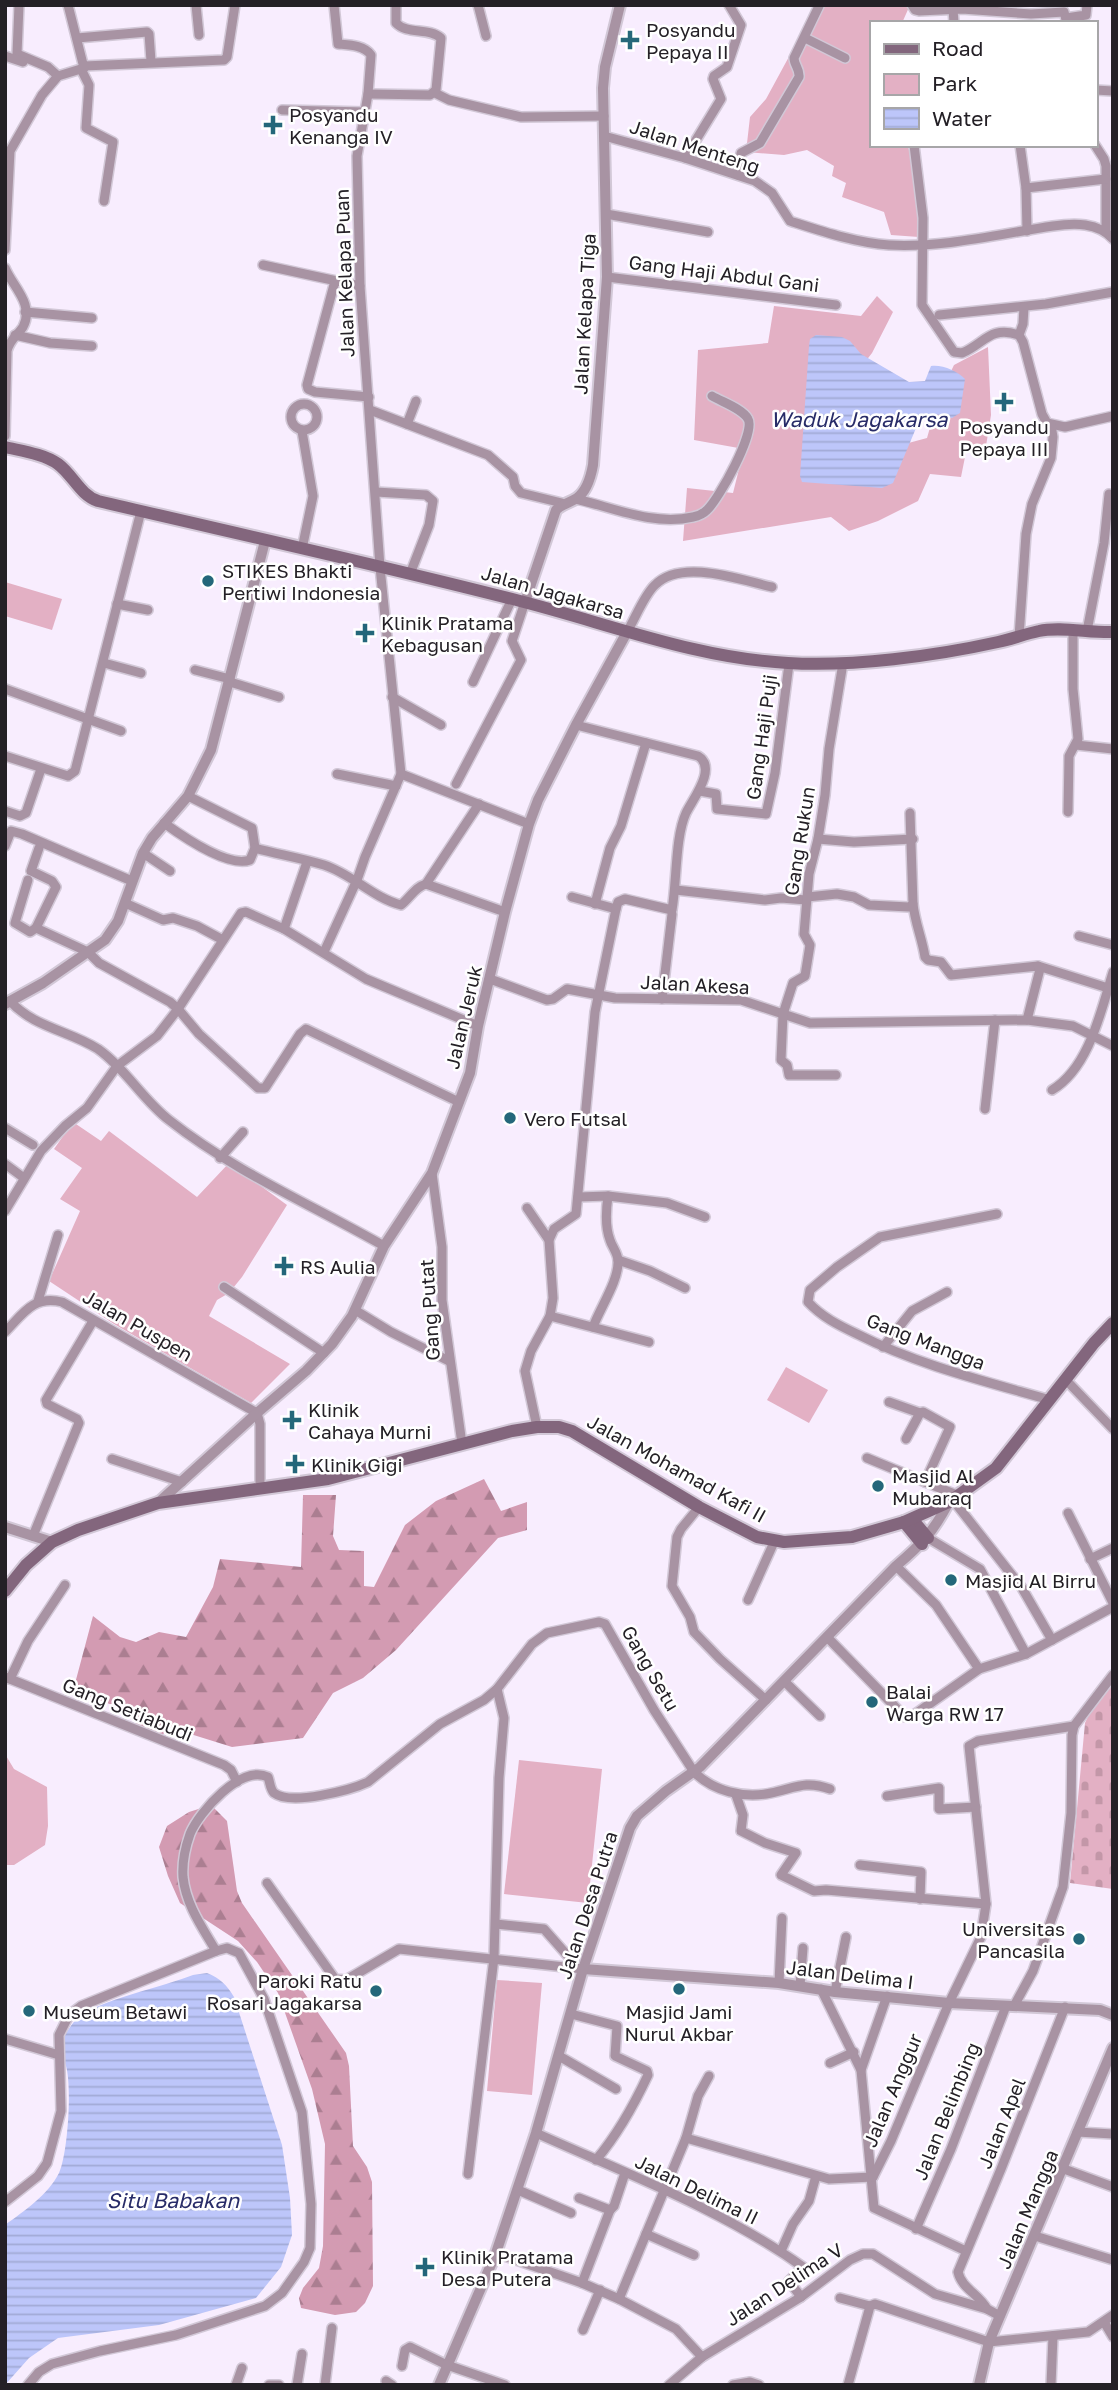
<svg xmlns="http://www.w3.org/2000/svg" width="1118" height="2390" font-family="'Golos Text',sans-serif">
  <defs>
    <pattern id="forest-firs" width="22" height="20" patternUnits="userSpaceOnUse" patternTransform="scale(1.75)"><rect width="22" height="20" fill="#d39bb2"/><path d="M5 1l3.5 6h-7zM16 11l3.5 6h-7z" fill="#ab7e91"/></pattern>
    <pattern id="cemetery-stones" width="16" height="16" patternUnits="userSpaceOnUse" patternTransform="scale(1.75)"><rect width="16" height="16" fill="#e3b0c4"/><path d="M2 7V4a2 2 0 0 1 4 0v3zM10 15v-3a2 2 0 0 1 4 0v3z" fill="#c397a8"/></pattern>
    <pattern id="water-rules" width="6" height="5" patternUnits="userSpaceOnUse" patternTransform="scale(1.75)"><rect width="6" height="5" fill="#bdc6fa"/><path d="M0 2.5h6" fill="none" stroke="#a2aad6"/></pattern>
  </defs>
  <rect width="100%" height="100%" fill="#f8edfe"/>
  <g fill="#e3b0c4">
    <path d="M817 5H910L902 23H871V145H908L921 213 919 237 891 235 884 212 842 197 846 183 832 176 834 166 807 150 784 155 746 152 750 117 766 99Z"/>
    <path d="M877 296 893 312 872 353 851 380 901 445 927 438 939 396 954 365 988 347 991 415 986 446 967 447 961 477 930 474 918 501 878 521 849 531 831 517 683 541 687 488 733 493 744 449 694 440 698 350 768 343 774 306 861 316Z"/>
    <path d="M5 582 62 599 52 630 5 616Z"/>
    <path d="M73 1122 101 1141 109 1131 197 1197 229 1163 287 1205 242 1277 229 1293 217 1300 209 1316 290 1364 251 1403 114 1324 49 1281 80 1211 60 1199 82 1168 54 1149Z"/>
    <path d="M786 1367 828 1390 809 1423 767 1400Z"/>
    <path d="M5 1754 14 1769 47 1787 48 1826 45 1845 14 1865H5Z"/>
    <path d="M519 1760 602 1769 588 1903 504 1894Z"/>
    <path d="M497 1980 542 1983 532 2095 487 2091Z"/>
  </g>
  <g fill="url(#forest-firs)">
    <path d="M484 1479 501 1511 527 1502V1530L498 1538 396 1650 363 1678 333 1693 303 1738 232 1747 168 1727 162 1736 136 1726 135 1713 73 1691 93 1616 120 1637 136 1642 159 1632 186 1637 213 1587 220 1559 301 1567 303 1495H336L333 1536 339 1550 364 1551V1586L374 1587 405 1525 436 1501Z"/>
    <path d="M211 1805 227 1821 237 1891 242 1903 346 2053 349 2066 353 2146 367 2167 372 2182 373 2286 365 2303 356 2312 335 2315 301 2308 299 2298 303 2288 319 2268 323 2246 325 2144 312 2089 278 1993 257 1962 238 1941 180 1903 168 1876 159 1847 167 1826 189 1812Z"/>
  </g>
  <path fill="url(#cemetery-stones)" d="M1113 1681V1889L1070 1883 1085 1723 1091 1710Z"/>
  <g fill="url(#water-rules)">
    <path d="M816 335 842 337 850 341 861 354 909 382 925 381 931 366C941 364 958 371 965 379L960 413 952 418C939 415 930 411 919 421L893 483 882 488 802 482 800 476 809 346 810 339Z"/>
    <path d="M207 1973C220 1978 227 1985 234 1997L282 2145 290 2198 292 2235 281 2267 256 2298 159 2325 58 2338 29 2358 5 2385V2225C24 2211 48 2195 59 2173 68 2154 72 2086 66 2066 64 2058 58 2054 60 2045 62 2038 72 2024 77 2018 96 2001 166 1986 193 1975Z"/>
  </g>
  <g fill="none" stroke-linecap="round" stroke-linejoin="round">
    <defs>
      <g id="minor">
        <path d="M19 5 17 54 48 67 58 76"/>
        <path d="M196 5 199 35"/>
        <path d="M478 5 486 36"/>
        <path d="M912 5 915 10 919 11 962 9 1031 14 1064 12 1067 23"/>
        <path d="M953 9 954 23"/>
        <path d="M1066 18 1086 15 1087 5"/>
        <path d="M77 38 147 32 149 34 151 61"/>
        <path d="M805 38 845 58"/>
        <path d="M5 56 23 62"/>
        <path d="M84 66 224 60 227 57 235 5"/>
        <path d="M81 69 89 85 86 128 113 142 104 201"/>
        <path d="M1095 90 1113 91"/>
        <path d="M435 93 449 100 521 117 604 116"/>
        <path d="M368 94 430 95 436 90 441 38C429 27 407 35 396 23V5"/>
        <path d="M282 110 365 112"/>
        <path d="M604 136 685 158 755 181 772 193 790 221C821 231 856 243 889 245 944 248 999 234 1053 226 1074 223 1098 222 1113 239"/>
        <path d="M914 145 923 218 922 305 954 352 962 353C984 344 990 325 1019 335L1023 342 1042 414 1047 423 1065 427 1113 416"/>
        <path d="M1020 145 1026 188 1027 231"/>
        <path d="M1095 145 1104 159 1106 166V232"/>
        <path d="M685 158 721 99 713 79 714 76 727 67 741 25 729 5"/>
        <path d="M738 175 741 153 760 143 799 77C800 69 794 65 794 58L819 6"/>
        <path d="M1026 188 1106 179"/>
        <path d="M606 214 708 232"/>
        <path d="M5 250 10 151 42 95 58 76 84 68 68 5"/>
        <path d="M263 265 360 286"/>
        <path d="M5 268C12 286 35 304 23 327 17 336 10 339 7 351L5 436"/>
        <path d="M607 277 836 305"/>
        <path d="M335 281 307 385 308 389 315 392 369 397"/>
        <path d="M25 312 92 318"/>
        <path d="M939 315 1046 304 1113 292"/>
        <path d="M15 335 50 343 92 346"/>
        <path d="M1019 335 1023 324 1024 307"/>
        <circle cx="304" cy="417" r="13"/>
        <path d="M370 410 488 455 513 477 515 486 521 493 562 503"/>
        <path d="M407 424 416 401"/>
        <path d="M302 431 313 496 302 549"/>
        <path d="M376 492 426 495 433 501 429 525 410 574"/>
        <path d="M576 499C614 508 654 526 693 517 698 516 703 514 707 510 719 499 756 432 748 419 743 409 722 402 712 396"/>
        <path d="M117 604 148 610"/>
        <path d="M1087 631 1104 543 1109 494"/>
        <path d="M627 632C635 619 644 595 655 585 681 558 741 580 772 587"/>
        <path d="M1019 637 1026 534 1032 504 1051 458 1053 437 1051 425"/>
        <path d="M104 663 141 673"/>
        <path d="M195 670 230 679"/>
        <path d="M230 682 279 697"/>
        <path d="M473 682 512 599"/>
        <path d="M5 689 121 731"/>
        <path d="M392 697 441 725"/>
        <path d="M1076 745 1113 749"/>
        <path d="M5 756 68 776 75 771 141 511"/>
        <path d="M337 774 396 786"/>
        <path d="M401 774 529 824"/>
        <path d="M456 784 521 660 512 641 525 602"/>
        <path d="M700 791 716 794 717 809 766 814 775 773 789 664"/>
        <path d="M5 811 20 816 26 813 41 769"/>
        <path d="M1068 812 1069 756 1078 739 1073 689V632"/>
        <path d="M164 823C182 836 228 868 250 860L255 848 252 828 188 796"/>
        <path d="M818 839 854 842 913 839"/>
        <path d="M5 846 11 831 22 834 132 881"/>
        <path d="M39 848 31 871 52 881 56 887 36 928 88 952 99 963 170 1002 178 1009 199 1034 258 1088H265L300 1034 306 1029 459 1102"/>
        <path d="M255 848C277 854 301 858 324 865 352 874 373 898 401 905 410 898 415 887 426 884L505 912"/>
        <path d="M143 853 170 871"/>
        <path d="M28 880 15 923 30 932 36 928"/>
        <path d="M426 884 479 804"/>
        <path d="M676 890 765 900 781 898 806 900"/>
        <path d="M572 897 616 909 618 902 625 899 672 910C677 881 675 837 686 813 692 800 718 768 698 756L576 725"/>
        <path d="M807 897 837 894 854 897 869 905 909 907 913 904 910 813"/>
        <path d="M125 903 163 920 173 918 197 926 223 940"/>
        <path d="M595 904 610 848 621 826 646 743"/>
        <path d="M913 904C915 923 922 938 925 957L928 960 941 962 951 975 1038 966 1040 969 1027 1020"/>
        <path d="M284 929 366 979 478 1026"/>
        <path d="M1079 936 1113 945"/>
        <path d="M324 952 357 880 365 857 401 774 380 567 360 286 357 156 368 94 371 55C364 45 349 45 338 44L334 5"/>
        <path d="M1038 966 1108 988"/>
        <path d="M490 979 547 1000 553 999 567 989 615 998 741 1000 810 1023 1027 1020 1073 1026 1113 1046"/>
        <path d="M662 999 672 914"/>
        <path d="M10 1001C33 1027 70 1031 98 1049 125 1068 143 1100 169 1120 235 1172 312 1205 384 1246"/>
        <path d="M836 1075H789L787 1065 781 1060 783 1014 793 983 805 976 810 945 804 934 809 874 818 839 825 795 829 749 843 663"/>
        <path d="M1052 1090C1089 1068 1101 1011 1113 972"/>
        <path d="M985 1109 995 1020"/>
        <path d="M5 1128 33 1145"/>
        <path d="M220 1158 243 1132"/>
        <path d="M5 1164 24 1178"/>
        <path d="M432 1173 442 1247V1300L462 1444"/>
        <path d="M578 1197 608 1196 667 1203 705 1217"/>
        <path d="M527 1208 549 1240"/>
        <path d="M5 1211 41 1151 65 1126 87 1108 117 1066 157 1036 178 1009 241 913 246 912 284 929 307 862"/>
        <path d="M997 1214 880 1237 837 1267 810 1290 808 1302C822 1317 838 1325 857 1334 918 1365 984 1381 1050 1400"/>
        <path d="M618 1260 650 1271 685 1288"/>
        <path d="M224 1287 324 1353"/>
        <path d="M38 1301 58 1235"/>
        <path d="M355 1310 391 1332 449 1361"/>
        <path d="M550 1316 649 1342"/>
        <path d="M593 1327C600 1308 619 1280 618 1261 618 1253 612 1247 610 1240 605 1227 606 1210 608 1196"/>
        <path d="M5 1332C23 1314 33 1295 62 1302L257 1413 260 1424V1489"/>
        <path d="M883 1347 912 1311 947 1292"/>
        <path d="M1065 1379 1113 1429"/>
        <path d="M889 1402 920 1413"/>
        <path d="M537 1427 525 1371 531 1351 550 1316 553 1298 549 1240 554 1229 576 1214 595 1012 616 909"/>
        <path d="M906 1439 920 1413 923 1412 950 1427 925 1482"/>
        <path d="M867 1458 959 1496"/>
        <path d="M112 1459 182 1482"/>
        <path d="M953 1500 1022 1588 1052 1640"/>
        <path d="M699 1507 681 1529 677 1537 672 1586 690 1617 694 1632 720 1659 766 1700"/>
        <path d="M1068 1513 1113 1603"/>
        <path d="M33 1536 79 1423 77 1419 47 1404 46 1400 93 1321"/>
        <path d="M928 1538 980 1569 1026 1654"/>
        <path d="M1090 1559 1113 1548"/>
        <path d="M896 1566 936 1605 979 1669"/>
        <path d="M748 1600 775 1540"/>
        <path d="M827 1637 905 1717H911L979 1669 1026 1654 1113 1607"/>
        <path d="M5 1677 224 1765 231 1770 237 1782"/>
        <path d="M10 1679 28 1641 65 1585"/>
        <path d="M784 1681 820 1716"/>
        <path d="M736 1795 743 1815 741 1831 765 1843 796 1853 781 1875 814 1891 826 1890 986 1904"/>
        <path d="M887 1796 939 1788V1809L976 1807"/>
        <path d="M860 1865 921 1872 920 1899"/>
        <path d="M267 1883 335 1979 346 1980 399 1949 583 1969"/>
        <path d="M496 1924 544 1929 567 1955"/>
        <path d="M216 1951C202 1927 186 1905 183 1877 182 1862 185 1848 190 1834 199 1812 241 1764 268 1777 270 1782 270 1789 274 1793 291 1806 351 1790 368 1782L440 1724 484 1700 497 1689 532 1644 547 1633 599 1622 605 1624 654 1710 694 1772C713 1791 744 1799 771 1793 795 1788 805 1780 830 1789"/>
        <path d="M779 1983 782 1918"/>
        <path d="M800 1986 803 1948"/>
        <path d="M821 1989 861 2070 874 2208 966 2251"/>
        <path d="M835 1992 846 1937"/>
        <path d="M1014 2006 1033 1971 1063 1887 1071 1813 1072 1735 1074 1726 1113 1675"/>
        <path d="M571 2014 617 2026 615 2056 647 2071 648 2075C634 2105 618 2134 596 2160"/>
        <path d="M5 2039 59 2055"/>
        <path d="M559 2056 616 2089"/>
        <path d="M830 2063 854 2052"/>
        <path d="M861 2070 887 1996"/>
        <path d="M1077 2132 1113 2134"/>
        <path d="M536 2133C625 2173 723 2210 803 2267L789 2281 801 2297"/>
        <path d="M686 2138 829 2179 873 2177"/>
        <path d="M1064 2169 1113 2187"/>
        <path d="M468 2174 494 1958 499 1778 504 1718 497 1689"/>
        <path d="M873 2177 891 2141 949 2003 981 1937 986 1904 969 1746 978 1741 1074 1726"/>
        <path d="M518 2190 571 2213"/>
        <path d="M579 2198 610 2210 614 2206 625 2173"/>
        <path d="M5 2202 38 2176 47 2163 61 2111 59 2035 69 2015 81 2006 216 1951 227 1948 239 1953 264 1999 302 2112 311 2204 310 2248 304 2262 282 2293 265 2306 176 2335 100 2351 52 2364 39 2372 28 2385"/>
        <path d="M916 2229 951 2149 1006 2006"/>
        <path d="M646 2234 694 2255"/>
        <path d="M1035 2236 1113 2260"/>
        <path d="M781 2251 793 2224 809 2201 816 2176"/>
        <path d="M496 2253 582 2283 619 2299 676 2329 702 2357"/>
        <path d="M582 2283 610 2210"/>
        <path d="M840 2298 870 2306"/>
        <path d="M619 2299 686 2138 698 2096 709 2076"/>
        <path d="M987 2309C978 2293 962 2289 958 2272L1001 2169 1065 2007"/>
        <path d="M1104 2322 1113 2337"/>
        <path d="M583 2330 600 2290"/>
        <path d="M402 2366 405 2350 410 2347 447 2365 505 2385"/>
        <path d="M386 2381 392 2385"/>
        <path d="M236 2385 242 2368"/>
        <path d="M269 2385H279"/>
        <path d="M297 2385 302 2354"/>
        <path d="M325 2385 332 2328"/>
        <path d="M669 2385 702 2357 801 2297 850 2260 863 2254H873L935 2294 987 2309 1000 2316"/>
        <path d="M733 2385 750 2382 759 2385"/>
        <path d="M848 2385 869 2310 870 2306 875 2304 989 2342 1088 2332 1113 2315"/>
        <path d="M1051 2385 1053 2336"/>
      </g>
      <g id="tertiary">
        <path d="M525 602 556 510C563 503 570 503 577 498 587 491 591 476 593 465L607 277 603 88 605 67 620 5"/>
        <path d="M5 1004 43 983 105 940 118 921 143 853 152 838 188 796 211 750 265 541"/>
        <path d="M158 1503 257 1413 306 1371 332 1344 352 1316 384 1246 432 1173 470 1073 478 1026 505 912 529 824 538 800 576 725 627 632"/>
        <path d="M5 1527 52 1542"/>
        <path d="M583 1969 779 1983 835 1992 949 2003 1100 2010 1113 2015"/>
        <path d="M439 2385 496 2253 536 2133 583 1969 630 1828 637 1816 666 1791 700 1767 896 1566C922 1544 933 1532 949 1502"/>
        <path d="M979 2385 989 2342 1113 2048"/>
      </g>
      <g id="secondary">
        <path d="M5 447C22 451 44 454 58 464 73 475 80 495 98 501 239 534 380 565 520 601 610 624 695 658 788 663 852 667 935 656 998 642 1012 639 1025 634 1039 631 1060 626 1090 633 1113 632"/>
        <path d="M912 1519 928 1538"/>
        <path d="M904 1522 922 1544"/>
        <path d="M5 1591 26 1565 52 1542 78 1530 158 1503 328 1479 512 1431 537 1427H559L572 1431 699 1507 757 1537 784 1542 852 1537 904 1522 949 1502 996 1468 1094 1343 1113 1323"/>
      </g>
    </defs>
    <use href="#minor" stroke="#d2c8d7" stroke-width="12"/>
    <use href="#tertiary" stroke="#d2c8d7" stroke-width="14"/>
    <use href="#secondary" stroke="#d2c8d7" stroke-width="16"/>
    <use href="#minor" stroke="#a893a3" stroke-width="9"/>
    <use href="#tertiary" stroke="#a893a3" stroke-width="10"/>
    <use href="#secondary" stroke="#83667d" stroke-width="12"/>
  </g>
  <g fill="#24677a" stroke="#fff" stroke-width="2.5">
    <path d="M626.5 29.5h7v7h7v7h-7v7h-7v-7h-7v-7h7z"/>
    <path d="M269.5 114.5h7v7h7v7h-7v7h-7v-7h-7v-7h7z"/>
    <path d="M1000.5 391.5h7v7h7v7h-7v7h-7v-7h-7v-7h7z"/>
    <circle cx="208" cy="581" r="7"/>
    <path d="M361.5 622.5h7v7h7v7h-7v7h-7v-7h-7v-7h7z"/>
    <circle cx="510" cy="1118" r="7"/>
    <path d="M280.5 1255.5h7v7h7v7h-7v7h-7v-7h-7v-7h7z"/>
    <path d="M288.5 1409.5h7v7h7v7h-7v7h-7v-7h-7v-7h7z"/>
    <path d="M291.5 1453.5h7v7h7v7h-7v7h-7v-7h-7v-7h7z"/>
    <circle cx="878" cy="1486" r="7"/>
    <circle cx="951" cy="1580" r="7"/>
    <circle cx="872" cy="1702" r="7"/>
    <circle cx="1079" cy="1939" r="7"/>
    <circle cx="679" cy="1989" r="7"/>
    <circle cx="376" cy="1991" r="7"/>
    <circle cx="29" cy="2011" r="7"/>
    <path d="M421.5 2256.5h7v7h7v7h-7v7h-7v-7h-7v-7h7z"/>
  </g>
  <g text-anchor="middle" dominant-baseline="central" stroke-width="5" stroke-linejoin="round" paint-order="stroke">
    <g font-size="19" fill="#242026" stroke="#fff" text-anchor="start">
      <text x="646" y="29">Posyandu<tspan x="646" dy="22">Pepaya II</tspan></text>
      <text x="289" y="114">Posyandu<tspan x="289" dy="22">Kenanga IV</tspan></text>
      <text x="1004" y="426" text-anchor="middle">Posyandu<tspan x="1004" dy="22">Pepaya III</tspan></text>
      <text x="222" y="570">STIKES Bhakti<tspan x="222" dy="22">Pertiwi Indonesia</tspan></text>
      <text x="381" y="622">Klinik Pratama<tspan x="381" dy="22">Kebagusan</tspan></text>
      <text x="524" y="1118">Vero Futsal</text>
      <text x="300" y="1266">RS Aulia</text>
      <text x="308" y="1409">Klinik<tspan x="308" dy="22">Cahaya Murni</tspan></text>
      <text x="311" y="1464">Klinik Gigi</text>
      <text x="892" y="1475">Masjid Al<tspan x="892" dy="22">Mubaraq</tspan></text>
      <text x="965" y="1580">Masjid Al Birru</text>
      <text x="886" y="1691">Balai<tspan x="886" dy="22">Warga RW 17</tspan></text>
      <text x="1065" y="1928" text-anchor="end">Universitas<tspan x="1065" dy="22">Pancasila</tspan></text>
      <text x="362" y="1980" text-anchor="end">Paroki Ratu<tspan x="362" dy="22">Rosari Jagakarsa</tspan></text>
      <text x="43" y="2011">Museum Betawi</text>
      <text x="679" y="2011" text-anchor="middle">Masjid Jami<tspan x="679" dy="22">Nurul Akbar</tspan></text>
      <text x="441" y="2256">Klinik Pratama<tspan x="441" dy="22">Desa Putera</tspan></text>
    </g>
    <g font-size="19" fill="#242026" stroke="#fff">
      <text transform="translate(695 146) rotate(18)">Jalan Menteng</text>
      <text transform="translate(344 273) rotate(-92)">Jalan Kelapa Puan</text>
      <text transform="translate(724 273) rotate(7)">Gang Haji Abdul Gani</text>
      <text transform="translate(584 314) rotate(-87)">Jalan Kelapa Tiga</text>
      <text transform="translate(553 592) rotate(16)">Jalan Jagakarsa</text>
      <text transform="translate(761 737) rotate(-82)">Gang Haji Puji</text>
      <text transform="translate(799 841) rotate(-81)">Gang Rukun</text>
      <text transform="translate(695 984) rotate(3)">Jalan Akesa</text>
      <text transform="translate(463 1017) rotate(-77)">Jalan Jeruk</text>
      <text transform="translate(429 1310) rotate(-94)">Gang Putat</text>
      <text transform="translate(138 1325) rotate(30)">Jalan Puspen</text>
      <text transform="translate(926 1341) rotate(21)">Gang Mangga</text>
      <text transform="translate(677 1468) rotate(29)">Jalan Mohamad Kafi II</text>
      <text transform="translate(651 1668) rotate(60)">Gang Setu</text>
      <text transform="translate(128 1709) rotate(22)">Gang Setiabudi</text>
      <text transform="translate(587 1905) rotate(-72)">Jalan Desa Putra</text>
      <text transform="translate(850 1974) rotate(7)">Jalan Delima I</text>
      <text transform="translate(892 2090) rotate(-67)">Jalan Anggur</text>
      <text transform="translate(946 2111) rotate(-68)">Jalan Belimbing</text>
      <text transform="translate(1001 2123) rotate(-68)">Jalan Apel</text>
      <text transform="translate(697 2189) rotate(26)">Jalan Delima II</text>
      <text transform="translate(1027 2209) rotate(-67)">Jalan Mangga</text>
      <text transform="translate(784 2284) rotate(-33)">Jalan Delima V</text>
    </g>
    <g font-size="21" font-style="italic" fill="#282c68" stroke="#fff">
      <text x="859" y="419">Waduk Jagakarsa</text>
      <text x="173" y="2200">Situ Babakan</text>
    </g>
  </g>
  <rect width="1118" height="2390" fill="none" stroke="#242026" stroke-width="14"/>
  <rect x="870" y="21" width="228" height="126" fill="#ffffff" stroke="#a7a6a8" stroke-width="2"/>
  <rect x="884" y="44" width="35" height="10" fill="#83667d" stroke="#a7a6a8" stroke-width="2"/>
  <text x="932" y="56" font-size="21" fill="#242026">Road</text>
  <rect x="884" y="74" width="35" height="21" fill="#e3b0c4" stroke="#a7a6a8" stroke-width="2"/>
  <text x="932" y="91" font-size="21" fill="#242026">Park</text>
  <rect x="884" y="108" width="35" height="21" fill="url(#water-rules)" stroke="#a7a6a8" stroke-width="2"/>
  <text x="932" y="126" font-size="21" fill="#242026">Water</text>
</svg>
